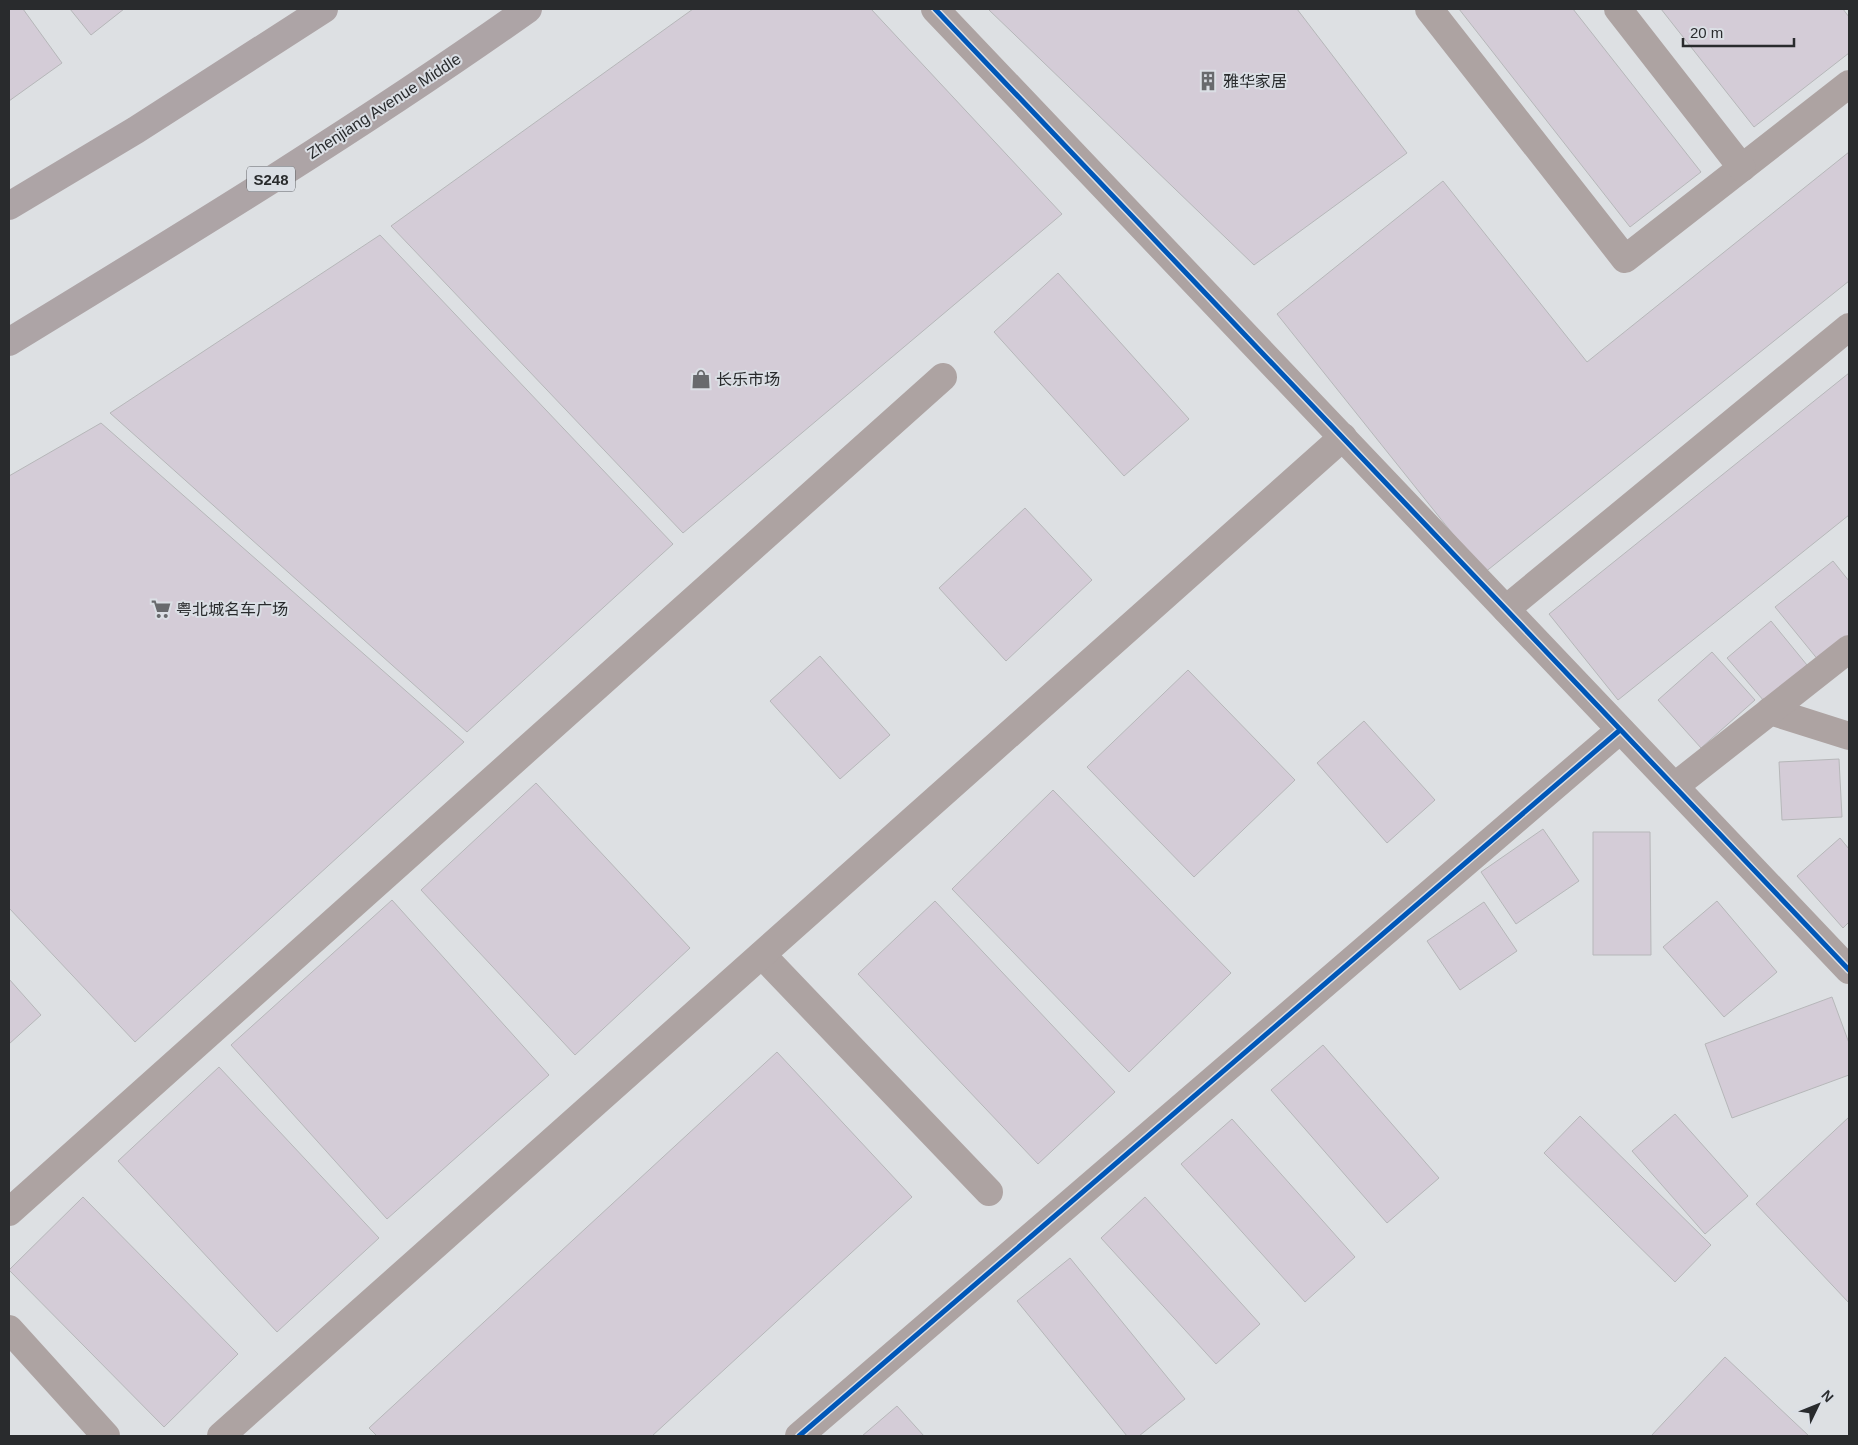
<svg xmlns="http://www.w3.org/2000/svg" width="1858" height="1445" font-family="Helvetica,'Noto Sans SC',sans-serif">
  <rect width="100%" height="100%" fill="#dde0e3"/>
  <g fill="#d4ccd7" stroke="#b6b7b9">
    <path d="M9 9H23L62 63 9 101Z"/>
    <path d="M70 9H124L91 35Z"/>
    <path d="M693 9H871L1062 214 683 533 391 226Z"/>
    <path d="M988 9H1297L1407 153 1254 265Z"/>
    <path d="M1459 9H1573L1701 172 1630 227Z"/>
    <path d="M1661 9H1843L1849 17V53L1754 127Z"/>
    <path d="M1849 152V281L1484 573 1277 314 1443 181 1587 362Z"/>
    <path d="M380 235 673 544 467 732 110 413Z"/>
    <path d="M1058 273 1189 419 1124 476 994 332Z"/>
    <path d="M1849 373V515L1618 700 1549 614Z"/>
    <path d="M101 423 464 742 135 1042 9 908V476Z"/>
    <path d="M1025 508 1092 580 1006 661 939 588Z"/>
    <path d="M1833 561 1849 581V636L1819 661 1775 607Z"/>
    <path d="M1771 621 1807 665 1764 701 1727 658Z"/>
    <path d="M1712 652 1755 700 1701 748 1658 700Z"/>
    <path d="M820 656 890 735 840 779 770 701Z"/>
    <path d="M1188 670 1295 780 1194 877 1087 767Z"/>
    <path d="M1364 721 1435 800 1387 843 1317 763Z"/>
    <path d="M1839 759 1842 817 1782 820 1779 762Z"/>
    <path d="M536 783 690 948 575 1055 421 890Z"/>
    <path d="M1053 790 1231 973 1129 1072 952 889Z"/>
    <path d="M1543 829 1579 881 1516 924 1481 872Z"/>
    <path d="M1593 832H1650L1651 955H1593Z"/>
    <path d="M1840 838 1849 849V922L1843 928 1797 876Z"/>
    <path d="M392 900 549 1075 387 1219 231 1045Z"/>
    <path d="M935 901 1115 1092 1038 1164 858 974Z"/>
    <path d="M1717 901 1777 972 1724 1017 1663 947Z"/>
    <path d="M1484 902 1517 951 1460 990 1427 941Z"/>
    <path d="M9 979 41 1015 9 1044Z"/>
    <path d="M1832 997 1849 1043V1075L1732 1118 1705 1044Z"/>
    <path d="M1323 1045 1439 1178 1387 1223 1271 1090Z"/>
    <path d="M777 1052 912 1197 652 1436H377L369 1428Z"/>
    <path d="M219 1067 379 1238 277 1332 118 1161Z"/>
    <path d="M1675 1114 1748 1196 1705 1234 1632 1151Z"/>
    <path d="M1580 1116 1711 1245 1675 1282 1544 1153Z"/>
    <path d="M1849 1117V1303L1756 1204Z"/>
    <path d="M1232 1119 1355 1257 1305 1302 1181 1164Z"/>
    <path d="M83 1197 238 1354 164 1427 9 1270Z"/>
    <path d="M1145 1197 1260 1324 1216 1364 1101 1238Z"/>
    <path d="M1070 1258 1185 1399 1139 1436H1127L1017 1301Z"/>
    <path d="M1725 1357 1809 1436H1651Z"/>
    <path d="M897 1406 924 1436H862Z"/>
  </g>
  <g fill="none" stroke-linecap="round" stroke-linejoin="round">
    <g stroke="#ada3a2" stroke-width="28">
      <path d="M935 9 1849 970"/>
      <path d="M1429 9 1625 259 1849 84"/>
      <path d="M1618 9 1742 168"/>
      <path d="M1506 609 1849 327"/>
      <path d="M1770 711 1849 736"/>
      <path d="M1675 786 1849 649"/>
      <path d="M762 955 989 1192"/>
      <path d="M9 1212 943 377"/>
      <path d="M9 1329 106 1436"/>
      <path d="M221 1436 1343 437"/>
      <path d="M799 1436 1620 730"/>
    </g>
    <g stroke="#ada4a6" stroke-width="28">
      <path d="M9 206 136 130 324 9"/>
      <path d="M9 342C184 235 360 128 528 9"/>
    </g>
    <defs>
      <g id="cycleway">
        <path d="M935 9 1849 970"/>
        <path d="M799 1436 1620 730"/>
      </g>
    </defs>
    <use href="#cycleway" stroke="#dbdfe5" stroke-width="8"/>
    <use href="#cycleway" stroke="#0057b8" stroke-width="5"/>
  </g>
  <defs>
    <symbol id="building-bare" viewBox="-9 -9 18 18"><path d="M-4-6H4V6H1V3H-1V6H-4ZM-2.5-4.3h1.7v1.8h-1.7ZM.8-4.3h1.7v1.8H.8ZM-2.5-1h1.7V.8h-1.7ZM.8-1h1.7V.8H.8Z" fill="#686a6d" stroke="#dbdfe5" stroke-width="2.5" paint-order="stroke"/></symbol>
    <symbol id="shop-bare" viewBox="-9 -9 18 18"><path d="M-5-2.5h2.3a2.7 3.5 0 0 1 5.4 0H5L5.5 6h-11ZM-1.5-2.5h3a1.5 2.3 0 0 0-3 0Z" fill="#686a6d" stroke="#dbdfe5" stroke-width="2.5" paint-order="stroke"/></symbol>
    <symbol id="supermarket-bare" viewBox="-9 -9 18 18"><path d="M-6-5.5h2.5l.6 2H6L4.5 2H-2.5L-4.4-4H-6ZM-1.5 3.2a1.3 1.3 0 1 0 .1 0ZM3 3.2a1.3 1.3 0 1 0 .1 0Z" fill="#686a6d" stroke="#dbdfe5" stroke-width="2.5" paint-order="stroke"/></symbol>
  </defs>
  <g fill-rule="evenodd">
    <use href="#building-bare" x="1194" y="67" width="28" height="28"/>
    <use href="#shop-bare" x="687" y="365" width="28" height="28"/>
    <use href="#supermarket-bare" x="147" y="595" width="28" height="28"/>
  </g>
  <g text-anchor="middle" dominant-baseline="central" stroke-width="4" stroke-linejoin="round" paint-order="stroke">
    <rect fill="#dbdfe5" stroke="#5e6164" stroke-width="1" x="247" y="166.5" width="48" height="25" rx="4"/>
    <g font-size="15" font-weight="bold" fill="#292b2d">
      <text x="271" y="179">S248</text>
    </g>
    <g font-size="16" fill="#292b2d" stroke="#dbdfe5" text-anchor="start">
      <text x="1223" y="81">雅华家居</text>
      <text x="716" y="379">长乐市场</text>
      <text x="176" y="609">粤北城名车广场</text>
    </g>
    <g font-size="16" fill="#292b2d" stroke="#dbdfe5">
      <text transform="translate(384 106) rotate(-33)">Zhenjiang Avenue Middle</text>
    </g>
  </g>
  <rect width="1858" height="1445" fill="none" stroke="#292b2d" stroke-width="20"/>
  <g transform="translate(1818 1405) rotate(47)" stroke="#dbdfe5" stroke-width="4" paint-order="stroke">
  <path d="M0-4L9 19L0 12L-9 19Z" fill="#292b2d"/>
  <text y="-8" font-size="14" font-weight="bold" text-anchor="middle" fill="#292b2d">N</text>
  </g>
  <path d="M1683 38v8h111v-8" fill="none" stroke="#292b2d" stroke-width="2.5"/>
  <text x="1690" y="38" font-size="15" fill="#292b2d" stroke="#dbdfe5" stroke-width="4" paint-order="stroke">20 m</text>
</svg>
